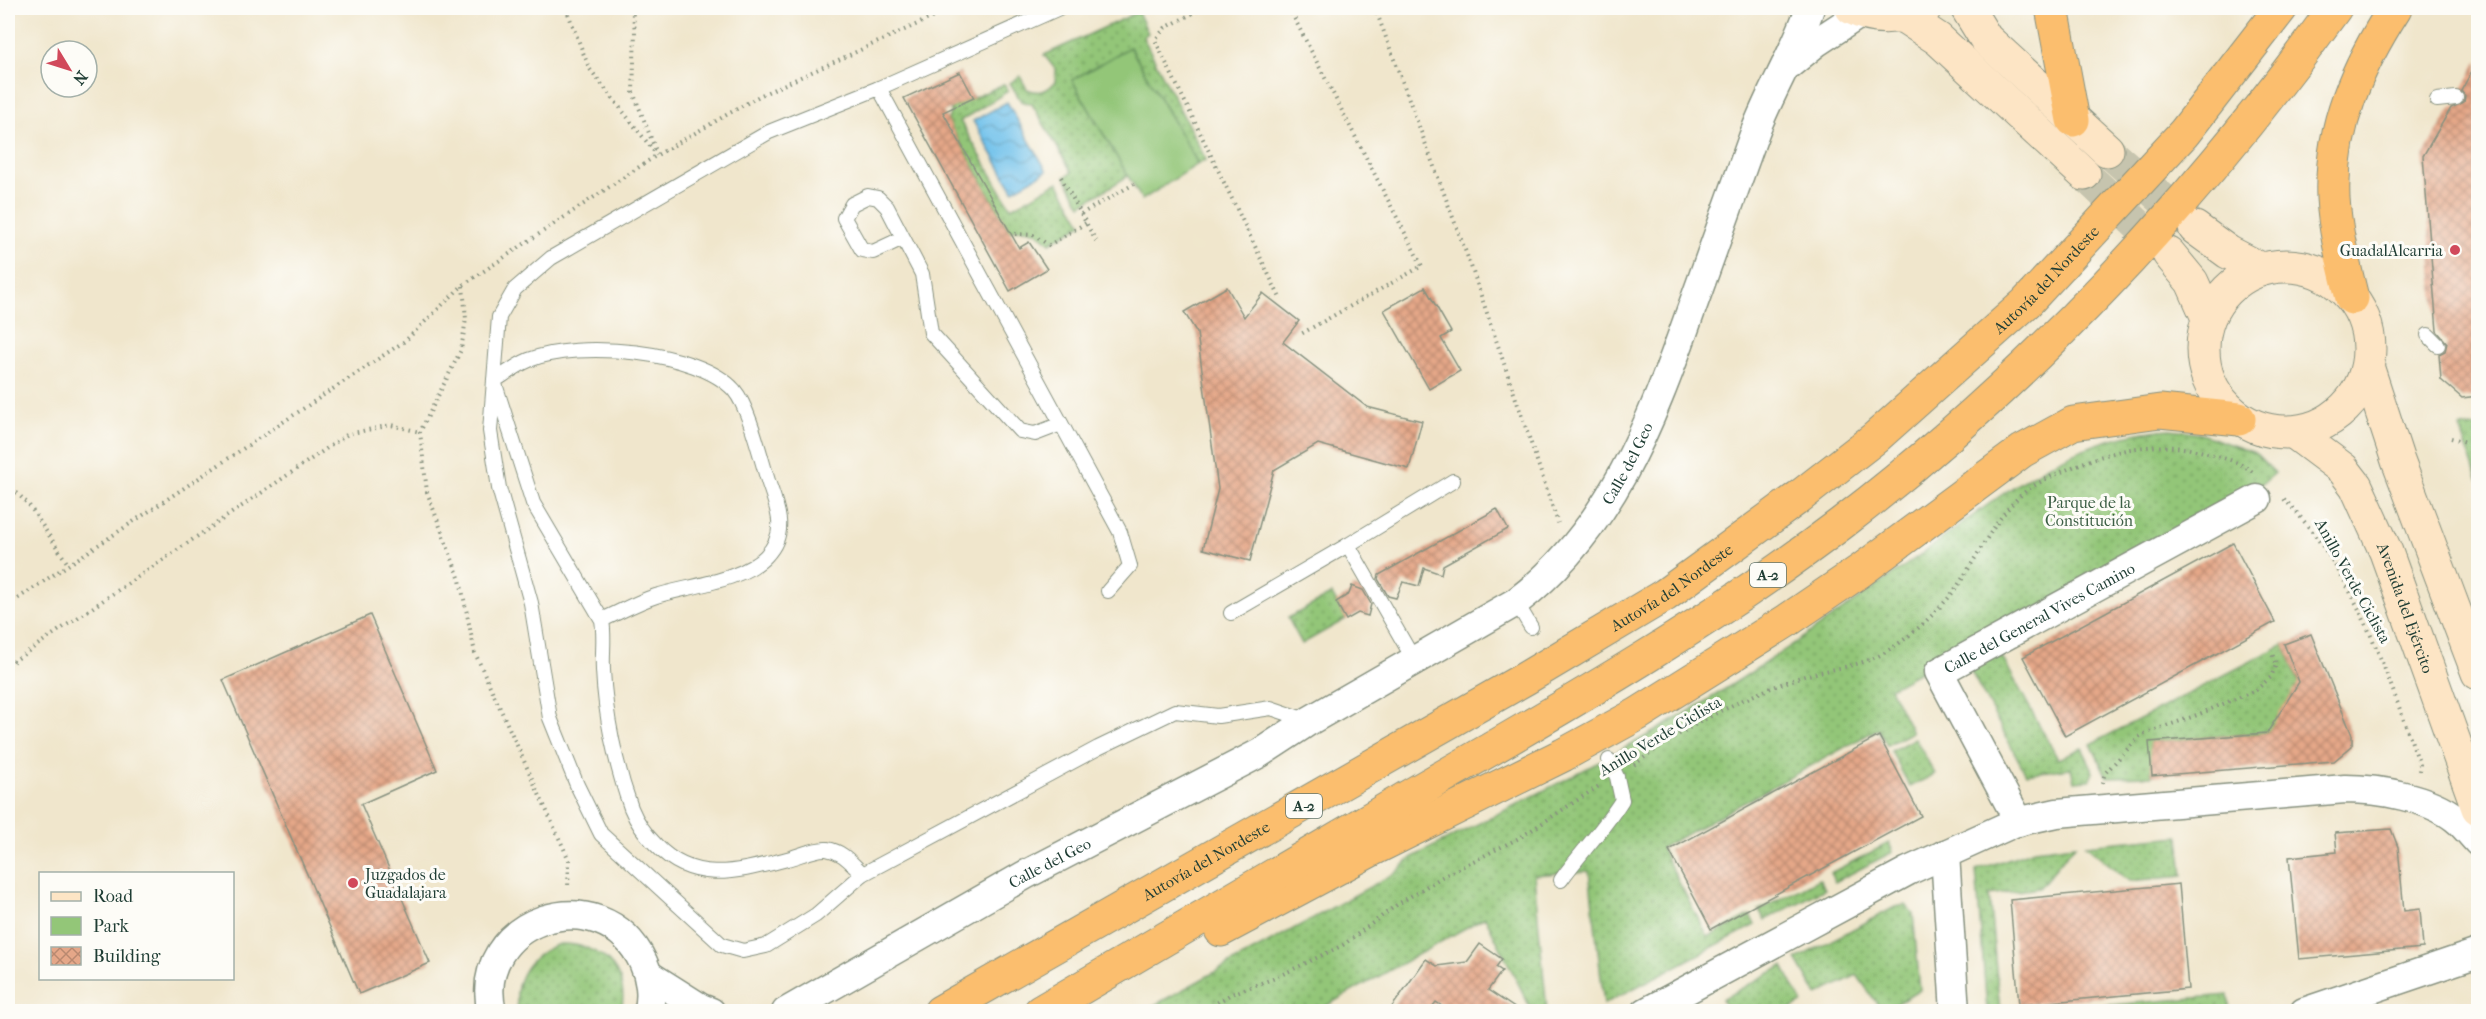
<svg xmlns="http://www.w3.org/2000/svg" width="2486" height="1019" font-family="'IM FELL French Canon',serif">
  <defs>
    <pattern id="green-dots" width="8" height="8" patternUnits="userSpaceOnUse" patternTransform="scale(1.5)"><rect width="8" height="8" fill="#93c678"/><path d="M2 2h.1M6 6h.1" fill="none" stroke="#77a263" stroke-width="1.8" stroke-linecap="round"/></pattern>
    <pattern id="water-waves" width="16" height="10" patternUnits="userSpaceOnUse" patternTransform="scale(1.5)"><rect width="16" height="10" fill="#6fc1eb"/><path d="M0 5q4-4 8 0t8 0" fill="none" stroke="#5b9ebf"/></pattern>
    <pattern id="building-cross-hatch" width="8" height="8" patternUnits="userSpaceOnUse" patternTransform="scale(1.5)"><rect width="8" height="8" fill="#e5a788"/><path d="M0 0l8 8M0 8l8-8" fill="none" stroke="#b98970"/></pattern>
  </defs>
  <rect width="100%" height="100%" fill="#fdfcf7"/>
  <filter id="ink" filterUnits="userSpaceOnUse"><feTurbulence type="fractalNoise" baseFrequency=".0167" numOctaves="2"/><feDisplacementMap in="SourceGraphic" scale="12" xChannelSelector="R" yChannelSelector="G"/><feConvolveMatrix kernelMatrix="1 2 1 2 8 2 1 2 1" color-interpolation-filters="sRGB"/></filter>
  <filter id="wash" filterUnits="userSpaceOnUse"><feTurbulence type="fractalNoise" baseFrequency=".008" numOctaves="4" result="noise"/><feDisplacementMap in="SourceGraphic" scale="24" xChannelSelector="R" yChannelSelector="G"/><feGaussianBlur stdDeviation="1.35" result="paint"/><feColorMatrix in="noise" values="0 0 0 0 0 0 0 0 0 0 0 0 0 0 0 0 0 1.4 0 .05"/><feComposite in="paint" operator="in"/></filter>
  <g filter="url(#wash)">
    <rect width="100%" height="100%" fill="#f0e6cc"/>
    <g fill="url(#green-dots)" stroke="#598256" stroke-width="1.5">
      <path d="M1138 12 1148 33 1143 37 1206 160 1198 164 1130 47 1072 80 1128 176 1081 205 1065 177 1072 172 1032 104 1021 101 1010 83 1020 76 1027 89C1038 94 1047 92 1055 82L1056 70 1044 55Z"/>
      <path d="M1004 84 1008 91 960 121 1011 208 1058 182 1082 224 1050 243C1038 231 1027 226 1010 231L948 121 951 108Z"/>
      <path d="M2478 427V481L2460 428Z"/>
      <path d="M2170 429 2195 432 2255 453 2275 473 2252 493 1890 688 1912 732 1887 745 1878 729 1661 848 1708 937 1750 915 1755 925 1604 1004 1589 871 1534 875 1547 1011H1532L1485 917 1317 1011 1142 1012 1397 872 1411 858C1515 804 1623 754 1722 691 1786 650 1848 607 1909 563 1995 502 2059 437 2170 429Z"/>
      <path d="M1332 594 1346 619 1302 644 1288 618Z"/>
      <path d="M2284 644 2299 683 2271 732 2150 742 2152 776 2107 777 2091 744Z"/>
      <path d="M1997 648 2058 759 2082 748 2094 772 2089 780 2074 781 2071 768 2026 774 1967 664Z"/>
      <path d="M1915 738 1935 774 1910 787 1891 751Z"/>
      <path d="M2179 836 2183 876 2129 881 2086 845Z"/>
      <path d="M1889 843 1893 852 1835 882 1830 873Z"/>
      <path d="M2075 845 2039 888 1989 895 2000 1011H1987L1976 870 2034 850Z"/>
      <path d="M1819 879 1825 889 1765 920 1759 910Z"/>
      <path d="M1906 905 1913 913 1920 990 1883 1012 1857 975 1817 995 1796 959 1895 907Z"/>
      <path d="M559 944C598 942 631 970 621 1011H518C512 979 529 955 559 944Z"/>
      <path d="M1783 966 1802 1003 1786 1011H1729L1722 999Z"/>
      <path d="M2228 995 2230 1011H2041Z"/>
    </g>
    <path fill="#93c678" stroke="#598256" stroke-width="1.5" d="M1130 47 1198 164 1142 200 1072 80Z"/>
    <path fill="url(#water-waves)" stroke="#477f90" stroke-width="1.5" d="M1007 102 1047 171 1013 190 973 121Z"/>
    <g id="blocks">
      <g fill="url(#building-cross-hatch)">
        <path d="M2478 60V396L2462 398 2441 380 2439 354 2445 351 2447 343 2437 331 2423 156 2451 108 2464 102 2465 96 2461 91Z"/>
        <path d="M960 72 974 98 943 112 1019 248 1029 242 1047 269 1010 291 904 98Z"/>
        <path d="M1227 287 1244 317 1263 293 1299 321 1283 342 1367 407 1422 421 1409 469 1318 444 1274 470 1250 561 1203 549 1218 489 1197 333 1184 312Z"/>
        <path d="M1425 287 1451 332 1441 338 1460 371 1429 389 1384 310Z"/>
        <path d="M1497 509 1508 529 1443 565 1441 574 1424 568 1419 586 1403 582 1396 598 1388 596 1378 579 1379 575Z"/>
        <path d="M2233 543 2275 622 2065 736 2023 657Z"/>
        <path d="M1352 586 1363 590 1371 604 1368 616 1358 613 1346 620 1336 602 1349 594Z"/>
        <path d="M370 615 437 770 361 804 430 963 359 994 223 680Z"/>
        <path d="M2311 634 2352 735V746L2334 761 2152 776 2149 742 2267 733 2299 682 2284 644Z"/>
        <path d="M1879 736 1921 816 1711 929 1669 850Z"/>
        <path d="M2391 829 2398 847 2404 911 2420 909 2423 948 2299 959 2289 857 2337 852 2335 833Z"/>
        <path d="M2179 884 2188 989 2019 1005 2010 900Z"/>
        <path d="M1480 944 1502 959 1496 967 1502 971 1488 990 1519 1011H1449L1436 1002 1429 1011H1389L1426 959 1437 966 1467 962Z"/>
      </g>
    </g>
  </g>
  <g filter="url(#ink)">
    <use href="#blocks" fill-opacity="0" stroke="#889280" stroke-width="1.5"/>
    <g fill="none" stroke-linecap="round" stroke-linejoin="round">
      <g stroke="#c6c4ae" stroke-width="33" stroke-dasharray="33 16" stroke-linecap="butt">
        <path d="M2107 150 2195 228"/>
        <path d="M2084 174 2169 254"/>
      </g>
      <defs>
        <g id="lane">
          <path d="M879 88 1059 8"/>
          <path d="M2437 100 2456 98"/>
          <path d="M903 238 873 252 862 250 844 218 852 204 868 196 878 198 887 207 922 274 931 333 1020 431 1035 434 1061 424"/>
          <path d="M2428 335 2438 345"/>
          <path d="M1348 545 1453 481"/>
          <path d="M1108 591 1130 566 1120 532 879 88 769 132 551 258 515 289 499 317 490 431 499 488 531 603 550 718 577 785 601 834 722 945 743 951 766 946 816 915 863 874 1098 748 1175 711 1218 716 1271 708 1309 721"/>
          <path d="M1516 602 1531 627"/>
          <path d="M1231 613 1348 545 1414 660"/>
          <path d="M602 620C620 612 637 602 656 596 688 586 743 581 766 556 788 533 778 510 769 484 761 460 750 409 734 390 698 350 577 340 529 360 517 365 505 374 494 381L533 503 602 620C605 638 602 653 603 670 605 715 616 766 631 808 637 823 645 834 656 845 695 886 740 871 787 859 799 856 815 848 827 849 844 852 851 863 863 874"/>
          <path d="M1561 880C1581 852 1604 829 1622 800L1617 777 1609 760"/>
        </g>
        <g id="street">
          <path d="M1790 64 1817 42 1861 13"/>
          <path id="s1" d="M2019 822 1939 672 2257 499"/>
          <path d="M1945 854 1955 1012"/>
          <path d="M649 975 701 1008 711 1012"/>
          <path d="M492 1012C469 920 602 875 643 962 650 977 653 996 648 1012"/>
          <path id="s2" d="M786 1012 1025 875 1260 753 1309 721 1516 602C1610 531 1651 423 1689 316 1711 255 1733 193 1755 132 1771 90 1796 50 1810 8"/>
          <path d="M1646 1012 1908 871 2016 822 2057 813 2345 789C2378 789 2429 797 2456 819 2464 825 2471 835 2478 842"/>
          <path d="M2304 1012 2478 953"/>
        </g>
        <g id="secondary">
          <path d="M1852 8C1876 21 1899 18 1925 8"/>
          <path d="M1967 8 1986 39 2107 150"/>
          <path d="M1903 16 1938 39 2084 174"/>
          <path d="M2195 228 2228 252 2261 269"/>
          <path d="M2169 254 2192 282 2208 318"/>
          <circle cx="2286" cy="349" r="83"/>
          <path d="M2368 369 2398 461 2478 673"/>
          <path id="s3" d="M2295 433 2343 469 2356 486 2386 552 2478 808"/>
        </g>
        <g id="highway">
          <path d="M2052 8 2073 120"/>
          <path d="M2352 298C2344 265 2335 232 2333 198 2330 126 2358 66 2395 8"/>
          <path d="M1221 930 1371 850 1563 755 1638 714 1788 620 1860 571 2022 451 2073 423 2160 411 2239 419"/>
          <path id="s4" d="M940 1012 1526 678 1665 595 1799 497 1875 438 2026 303 2184 133 2281 8"/>
          <path d="M1040 1012C1160 943 1279 871 1399 802 1550 715 1703 629 1842 523 2030 379 2197 200 2335 8"/>
        </g>
      </defs>
      <use href="#lane" stroke="#889280" stroke-width="16"/>
      <use href="#street" stroke="#889280" stroke-width="31"/>
      <use href="#secondary" stroke="#889280" stroke-width="35"/>
      <use href="#highway" stroke="#889280" stroke-width="35"/>
      <g stroke="#889280" stroke-width="4" stroke-dasharray="1.5 4.5" stroke-linecap="butt">
        <path d="M566 8 589 68 657 155"/>
        <path d="M632 8 635 31 633 92 656 151"/>
        <path d="M1203 8 1165 28 1155 40 1281 300"/>
        <path d="M1289 8 1422 266 1299 335"/>
        <path d="M1375 8 1471 266 1558 523"/>
        <path d="M1061 177 1096 241"/>
        <path d="M1081 214 1134 184"/>
        <path d="M1015 234 1033 235 1049 245 1086 223"/>
        <path d="M463 286 466 319 461 350 420 432 427 492 460 580 475 653 569 860 568 888"/>
        <path d="M2451 438 2478 445"/>
        <path d="M8 484 29 505 68 564"/>
        <path d="M2284 499C2355 571 2386 672 2420 765L2419 771"/>
        <path d="M8 605 405 341 463 285 657 155 761 95 953 8"/>
        <path d="M8 665 348 434 391 425 420 432"/>
        <path d="M1634 765C1683 728 1740 698 1798 678 1827 668 1862 668 1889 650 1911 636 1933 616 1950 596 1975 564 1990 524 2020 496 2033 484 2052 476 2068 469 2119 447 2163 438 2217 456 2231 460 2243 464 2254 473"/>
        <path d="M2102 783 2105 773 2141 735 2197 715 2256 690 2271 677 2276 665 2271 651"/>
        <path d="M1202 1012 1231 994 1275 978 1343 945 1398 904 1442 877 1521 837 1599 786"/>
      </g>
      <use href="#lane" stroke="#fff" stroke-width="14"/>
      <use href="#street" stroke="#fff" stroke-width="28"/>
      <use href="#secondary" stroke="#fde5c5" stroke-width="33"/>
      <use href="#highway" stroke="#fbbe6e" stroke-width="33"/>
    </g>
  </g>
  <g fill="#d1495b" stroke="#fdfcf7" stroke-width="2">
    <circle cx="2455" cy="250" r="6"/>
    <circle cx="353" cy="883" r="6"/>
  </g>
  <g text-anchor="middle" dominant-baseline="central" stroke-width="6" stroke-linejoin="round" paint-order="stroke">
    <g fill="#fdfcf7" stroke="#62766e" stroke-width="1.5">
      <rect x="1750" y="563" width="36" height="24" rx="4.5"/>
      <rect x="1286" y="794" width="36" height="24" rx="4.5"/>
    </g>
    <g font-size="15" font-weight="bold" fill="#1f3d34">
      <text x="1768" y="575">A-2</text>
      <text x="1304" y="806">A-2</text>
    </g>
    <g font-size="16" fill="#1f3d34" stroke="#fdfcf7" text-anchor="end">
      <text x="2443" y="250">GuadalAlcarria</text>
      <text x="365" y="874" text-anchor="start">Juzgados de<tspan x="365" dy="18">Guadalajara</tspan></text>
    </g>
    <g font-size="16" fill="#1f3d34" stroke="#fdfcf7">
      <text stroke="none"><textPath href="#s4" startOffset="1332">Autovía del Nordeste</textPath></text>
      <text stroke="none"><textPath href="#s2" startOffset="1017">Calle del Geo</textPath></text>
      <text transform="translate(2353 581) rotate(61)">Anillo Verde Ciclista</text>
      <text stroke="none"><textPath href="#s4" startOffset="846">Autovía del Nordeste</textPath></text>
      <text stroke="none"><textPath href="#s3" startOffset="213">Avenida del Ejército</textPath></text>
      <text stroke="none"><textPath href="#s1" startOffset="284">Calle del General Vives Camino</textPath></text>
      <text transform="translate(1660 736) rotate(-31)">Anillo Verde Ciclista</text>
      <text stroke="none"><textPath href="#s4" startOffset="306">Autovía del Nordeste</textPath></text>
      <text stroke="none"><textPath href="#s2" startOffset="303">Calle del Geo</textPath></text>
    </g>
    <g font-size="16" fill="#3c5f45" stroke="#fdfcf7">
      <text x="2089" y="502">Parque de la<tspan x="2089" dy="18">Constitución</tspan></text>
    </g>
  </g>
  <rect width="2486" height="1019" fill="none" stroke="#fdfcf7" stroke-width="30"/>
  <rect x="39" y="872" width="195" height="108" fill="#fdfcf7" stroke="#a4b0a9" stroke-width="1.5"/>
  <rect x="51" y="892" width="30" height="9" fill="#fde5c5" stroke="#a4b0a9" stroke-width="1.5"/>
  <text x="93" y="902" font-size="18" fill="#1f3d34">Road</text>
  <rect x="51" y="917" width="30" height="18" fill="#93c678" stroke="#a4b0a9" stroke-width="1.5"/>
  <text x="93" y="932" font-size="18" fill="#1f3d34">Park</text>
  <rect x="51" y="947" width="30" height="18" fill="url(#building-cross-hatch)" stroke="#a4b0a9" stroke-width="1.5"/>
  <text x="93" y="962" font-size="18" fill="#1f3d34">Building</text>
  <g transform="translate(69 69) rotate(128)"><circle r="28" fill="#fdfcf7" stroke="#a4b0a9" stroke-width="1.5"/>
  <path d="M0-4.5L10 22L0 15L-10 22Z" fill="#d1495b"/>
  <text y="-9" font-size="16" font-weight="bold" text-anchor="middle" fill="#1f3d34">N</text>
  </g>
</svg>
